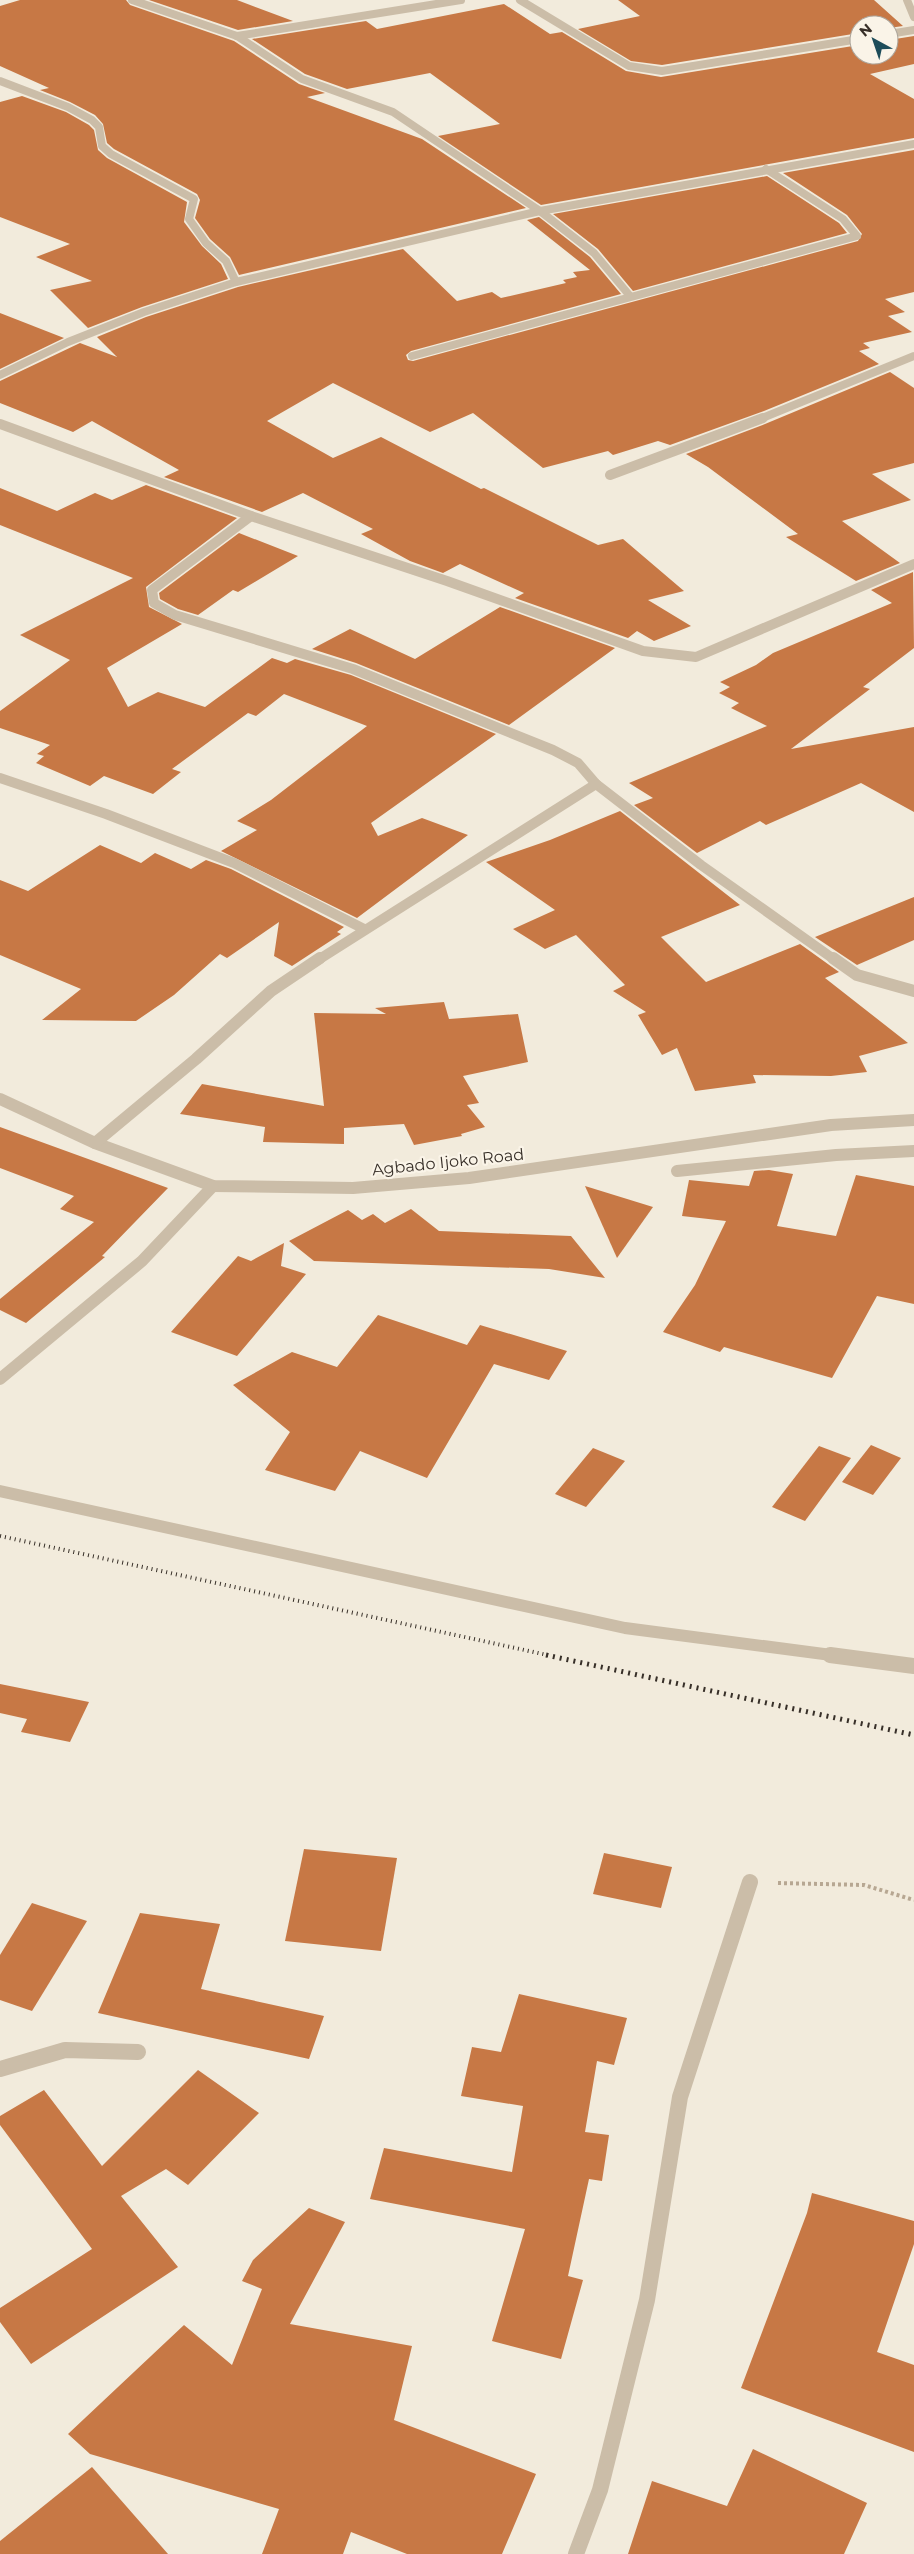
<svg xmlns="http://www.w3.org/2000/svg" width="914" height="2554" font-family="Montserrat,sans-serif">
  <rect width="100%" height="100%" fill="#f2ebdc"/>
  <g fill="#c77845">
    <path d="M20 0H126L130 5 234 41 299 84 325 93 307 97 422 139 526 208 239 275 230 257 210 239 195 218 200 200 197 194 114 149 107 143 103 124 95 115 70 102 40 90 49 88 0 66V6Z"/>
    <path d="M149 0H237L293 21 238 30Z"/>
    <path d="M618 0H874L903 26 889 28V25H859V33L662 65 631 61 578 29 640 16Z"/>
    <path d="M504 4 550 34 562 32 626 71 661 77 859 45V55H889V40L914 36V64L870 74 914 99V138L541 205 438 136 500 124 430 73 347 89 305 74 252 39 366 21 377 29Z"/>
    <path d="M22 96 66 112 89 125 94 130 98 150 107 158 187 202 184 222 202 246 221 264 228 279 142 307 88 328 50 290 92 281 36 257 70 244 0 217V102Z"/>
    <path d="M914 150V292L885 299 905 312 888 316 912 332 863 343 870 348 859 351 879 364 764 411 670 445 658 441 613 455 608 451 543 468 473 413 430 432 333 383 267 421 333 458 381 437 481 489 484 488 598 545 623 539 684 591 648 600 691 626 654 641 637 631 628 638 515 598 524 593 460 564 443 573 410 561 361 534 373 529 303 493 262 512 164 477 179 470 92 421 73 432 0 403V381L80 343 117 357 97 337 146 317 238 287 403 249 457 301 492 292 501 298 566 283 563 280 577 277 573 272 590 270 527 220 539 217 590 257 621 294 411 351 406 355 408 360 413 361 858 241 862 234 847 215 783 173Z"/>
    <path d="M767 176 839 223 847 233 633 291 598 249 553 214Z"/>
    <path d="M0 313 64 338 0 369Z"/>
    <path d="M890 372 914 388V463L872 474 911 500 842 521 900 563 856 581 786 537 798 534 708 467 686 454 765 424Z"/>
    <path d="M146 485 237 518 146 587 149 607 182 624 107 668 128 707 158 692 205 707 272 658 287 663 295 659 351 675 496 734 371 823 378 836 422 818 468 835 357 918 221 851 257 830 237 821 271 800 367 726 284 694 256 716 248 713 172 769 181 772 153 794 104 776 90 786 36 763 44 756 37 754 50 745 0 728V711L70 660 20 635 133 578 0 525V488L57 511 95 493 112 500Z"/>
    <path d="M239 533 298 556 238 592 233 590 198 615 178 609 160 599 159 593Z"/>
    <path d="M913 572 914 648 863 687 870 689 791 749 914 727V812L861 783 766 825 760 821 697 853 634 805 653 798 629 783 767 726 731 708 739 703 719 693 730 687 720 682 756 665 773 653 892 603 871 590Z"/>
    <path d="M500 607 615 648 509 725 356 663 312 649 350 629 415 659Z"/>
    <path d="M620 811 740 905 661 937 706 982 800 944 839 972 825 978 908 1043 859 1056 867 1072 831 1076 753 1075 756 1083 695 1091 677 1048 662 1055 638 1015 646 1012 613 991 625 985 576 935 545 949 513 929 555 910 486 862 550 840Z"/>
    <path d="M100 845 141 863 155 853 191 869 206 860 231 869 344 927 337 932 341 934 292 966 274 956 279 922 227 958 220 954 174 995 136 1021 42 1020 81 989 0 955V880L28 891Z"/>
    <path d="M914 897V940L857 965 815 937Z"/>
    <path d="M444 1002 449 1019 518 1014 528 1062 463 1076 479 1103 467 1105 485 1127 461 1134 462 1136 414 1145 404 1124 344 1128V1144L263 1142 265 1127 180 1114 202 1084 324 1106 314 1013 386 1014 375 1008Z"/>
    <path d="M0 1127 168 1188 102 1256 105 1257 26 1323 0 1310V1299L94 1222 60 1209 74 1196 0 1168Z"/>
    <path d="M769 1170 793 1174 777 1226 836 1236 856 1175 914 1186V1304L877 1296 832 1378 724 1347 720 1352 663 1332 695 1285 726 1221 682 1216 689 1180 749 1186 754 1171Z"/>
    <path d="M585 1186 653 1207 617 1258Z"/>
    <path d="M411 1209 439 1231 571 1236 605 1278 549 1269 314 1261 289 1241 348 1210 362 1220 373 1214 385 1223Z"/>
    <path d="M284 1243 281 1266 306 1274 237 1356 171 1332 238 1256 251 1261Z"/>
    <path d="M378 1315 467 1345 480 1325 567 1351 549 1380 494 1364 427 1478 360 1451 335 1491 265 1470 290 1432 233 1385 292 1352 337 1367Z"/>
    <path d="M871 1445 901 1458 873 1495 842 1482Z"/>
    <path d="M819 1446 851 1458 805 1521 772 1507Z"/>
    <path d="M593 1448 625 1461 586 1507 555 1494Z"/>
    <path d="M0 1684 89 1702 70 1742 21 1732 27 1719 0 1713Z"/>
    <path d="M304 1849 397 1858 381 1951 285 1941Z"/>
    <path d="M604 1853 672 1867 661 1908 593 1894Z"/>
    <path d="M32 1903 87 1921 32 2011 0 2000V1955Z"/>
    <path d="M140 1913 220 1924 201 1989 324 2016 309 2059 98 2013Z"/>
    <path d="M519 1994 627 2018 614 2065 597 2061 585 2132 609 2135 602 2181 589 2179 568 2276 583 2280 561 2359 492 2341 525 2229 370 2199 384 2148 512 2172 523 2106 461 2096 472 2047 501 2052Z"/>
    <path d="M198 2070 259 2113 188 2185 166 2169 121 2196 178 2267 31 2364 0 2322V2308L92 2249 0 2125V2116L44 2090 102 2166Z"/>
    <path d="M812 2193 914 2221V2244L877 2352 914 2365V2452L741 2388 807 2213Z"/>
    <path d="M309 2208 345 2222 290 2324 412 2346 394 2420 536 2474 502 2554H407L351 2532 343 2554H262L279 2509 90 2454 68 2434 184 2325 232 2365 262 2289 242 2281 253 2260Z"/>
    <path d="M753 2449 867 2503 844 2554H628L652 2481 727 2506Z"/>
    <path d="M92 2467 168 2554H0V2541Z"/>
  </g>
  <g fill="none" stroke-linecap="round" stroke-linejoin="round">
    <path stroke="#b7a792" stroke-width="4" stroke-dasharray="3 3" stroke-linecap="butt" d="M778 1883 864 1885 914 1900"/>
    <g stroke="#cbbda8" stroke-width="8">
      <path d="M132 0 237 36 302 79 393 112 540 211 594 253 630 296"/>
      <path d="M520 0 629 66 662 71 859 39"/>
      <path d="M907 0 914 17"/>
      <path d="M889 34 914 30"/>
      <path d="M237 36 461 0"/>
      <path d="M0 81 68 107 92 120 99 127 102 146 111 154 194 199 189 219 206 243 226 261 236 282"/>
      <path d="M412 356 857 236 843 219 766 169"/>
      <path d="M0 375 68 342 144 312 236 282 540 211 914 144"/>
      <path d="M760 419 914 356"/>
    </g>
    <g stroke="#cbbda8" stroke-width="10">
      <path d="M0 424 251 516 447 581 643 651 696 657 914 564"/>
      <path d="M610 475 763 418"/>
      <path d="M251 516 152 590 154 603 175 615 353 669 553 750 578 763 596 784 701 865 835 960"/>
      <path d="M0 778 106 814 234 863 364 929"/>
      <path d="M318 960 596 784"/>
    </g>
    <g stroke="#cbbda8" stroke-width="12">
      <path d="M833 958 857 975 914 991"/>
      <path d="M0 1099 95 1143 213 1186 353 1188 469 1178 831 1125 914 1120"/>
      <path d="M95 1143 196 1059 271 991 320 958"/>
      <path d="M677 1171 836 1155 914 1151"/>
      <path d="M0 1379 142 1261 213 1186"/>
      <path d="M0 1491 625 1628 839 1656"/>
    </g>
    <g stroke="#cbbda8" stroke-width="16">
      <path d="M830 1655 914 1666"/>
      <path d="M0 2069 65 2050 138 2052"/>
      <path d="M576 2554 600 2490 647 2300 680 2097 750 1882"/>
    </g>
    <path stroke="#372f28" stroke-width="4" stroke-dasharray="1 4" stroke-linecap="butt" d="M0 1536 552 1656"/>
    <path stroke="#372f28" stroke-width="5" stroke-dasharray="2 5" stroke-linecap="butt" d="M546 1655 914 1735"/>
  </g>
  <g text-anchor="middle" dominant-baseline="central" stroke-width="4.5" stroke-linejoin="round" paint-order="stroke">
    <g font-size="16" fill="#372f28" stroke="#faf4e8">
      <text transform="translate(448 1162) rotate(-6)">Agbado Ijoko Road</text>
    </g>
  </g>
  <g transform="translate(874 40) rotate(320)"><circle r="24" fill="#faf4e8" stroke="#aca59b"/>
  <path d="M0-4L9 19L0 12L-9 19Z" fill="#1d4c59"/>
  <text y="-8" font-size="14" font-weight="bold" text-anchor="middle" fill="#372f28">N</text>
  </g>
</svg>
